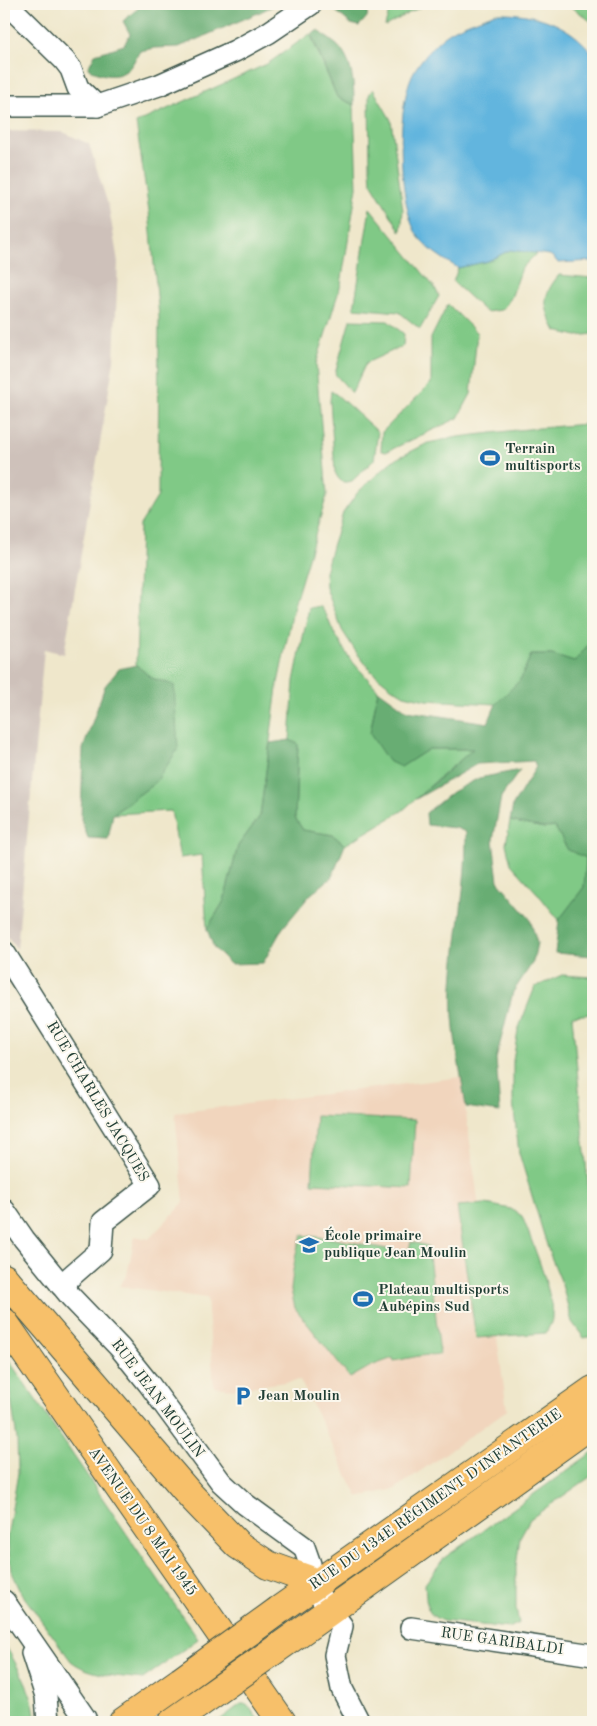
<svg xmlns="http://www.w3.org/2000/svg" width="597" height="1726" font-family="'Old Standard TT',serif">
  <rect width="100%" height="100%" fill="#fbf7ec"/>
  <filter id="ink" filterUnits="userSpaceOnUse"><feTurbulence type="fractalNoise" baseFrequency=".02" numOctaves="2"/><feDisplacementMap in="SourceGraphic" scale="10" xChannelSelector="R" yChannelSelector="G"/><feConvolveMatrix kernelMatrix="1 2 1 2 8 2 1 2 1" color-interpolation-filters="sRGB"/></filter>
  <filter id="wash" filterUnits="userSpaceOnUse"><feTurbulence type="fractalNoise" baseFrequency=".0096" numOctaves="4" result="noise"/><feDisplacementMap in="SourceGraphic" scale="20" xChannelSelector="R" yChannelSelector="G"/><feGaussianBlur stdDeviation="1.12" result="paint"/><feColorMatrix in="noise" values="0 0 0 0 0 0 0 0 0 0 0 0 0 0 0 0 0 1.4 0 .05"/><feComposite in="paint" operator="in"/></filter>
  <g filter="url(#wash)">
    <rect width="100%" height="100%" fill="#efe7cb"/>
    <path fill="#f1d5bd" d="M461 1077 507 1410 395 1489 358 1497 300 1380 234 1389 214 1387 207 1298 119 1286 127 1275 135 1236 149 1239 184 1202 175 1113Z"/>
    <path fill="#cec1ba" d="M4 131 63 132 89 144 109 208 118 262 114 360 64 654 44 649 17 949 4 932Z"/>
    <g fill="#80c986" stroke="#50835d">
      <path d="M391 4H426L385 26Z"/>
      <path d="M568 4H593V23Z"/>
      <path d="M310 34 337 97 354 105 357 187 341 284 316 364 327 495 294 605 277 688 260 816 238 846 224 901 207 929 202 855 180 858 171 811 113 814 156 782 173 685 152 678 136 665 140 525 158 496 159 317 149 211 136 123 267 64Z"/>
      <path d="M373 89 391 120 403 210 401 232 371 183 370 168 369 95Z"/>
      <path d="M370 208 435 288 439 296 420 329 399 312 354 308Z"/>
      <path d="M510 250 537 253 522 268 511 298 502 310 486 312 453 282 458 268 488 261Z"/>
      <path d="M559 275 593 278V334L577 336 556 331C543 306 541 297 559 275Z"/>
      <path d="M448 304 477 333 471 394 458 418 386 452 381 451 382 432 431 383V338Z"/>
      <path d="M350 320 388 321 404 334 403 346 366 363 352 393 335 374Z"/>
      <path d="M331 391 337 395 378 432 374 460 352 481C342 484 339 481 335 472L330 401Z"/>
      <path d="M585 424H593V639L574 662 552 655H531L520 680 496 704 426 700 404 695 391 687 372 672 356 652 342 630 326 588 325 572 333 543 343 513 358 492 392 461 428 443 458 437 517 430Z"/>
      <path d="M320 606 326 614 332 629 350 659 378 690 370 734 401 767 429 749H474L448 770 402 811 345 845 333 835 303 830 295 818 298 745 290 740 294 681 309 608Z"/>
      <path d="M510 821 544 828 555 827 568 850 587 858 584 887 559 920 538 894 511 864 506 844Z"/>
      <path d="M562 975 593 977V1014L572 1016 593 1237V1336L584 1338 572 1322 561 1281 549 1252 519 1153 513 1102V1061L518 1030 535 987Z"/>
      <path d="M316 1116 415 1120 411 1188 312 1183Z"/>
      <path d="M486 1204 511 1209 522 1216C531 1239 554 1295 552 1318 552 1323 548 1328 546 1333L476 1338 457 1206Z"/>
      <path d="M302 1235 335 1239 408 1253 411 1242 428 1246 440 1354 419 1356 394 1361 393 1358 371 1366 350 1378 295 1308 291 1290 293 1270 297 1249Z"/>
      <path d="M4 1353 198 1639 143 1679C119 1676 90 1676 71 1661L22 1594 11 1570 7 1538 18 1473 17 1439Z"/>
      <path d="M593 1452V1475L530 1519 520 1537 516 1567V1609L519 1623 509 1628 443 1621C423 1614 427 1601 425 1584L444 1558Z"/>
      <path d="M4 1643C14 1660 40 1704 34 1722H4Z"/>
      <path d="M241 1704H247L260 1722H217Z"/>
    </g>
    <g fill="#68ad73" stroke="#447554">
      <path d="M143 4H277L258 13 179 47 154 48 140 51C136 57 132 67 126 71 115 79 98 75 88 68L95 54 124 45 130 34 123 21Z"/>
      <path d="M339 4H370L367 17 359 26 351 24 332 8Z"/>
      <path d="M319 30C324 36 331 40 337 45 353 61 354 84 354 105L337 97 311 34Z"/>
      <path d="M593 639V956L555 953 559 920 584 887 586 858 568 850 555 827 544 828 510 821 513 805 536 767 534 761 477 764 416 799 473 749H429L401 767 388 761 370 734 378 690 407 711 488 723 496 704 520 680 531 655H552L574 662Z"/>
      <path d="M136 665 152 678 174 685 178 749 156 782 113 814 108 839 88 838 81 819 83 749 105 686 119 669Z"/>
      <path d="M290 740 298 744 295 818 303 830 333 835 345 845 332 877 310 895 282 929 263 963 230 964 214 948 207 929 224 901 238 846 260 816 270 743Z"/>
      <path d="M520 770 501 797 493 840 498 881 530 919 537 943 533 962 513 992 496 1059 500 1112 466 1107C460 1066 450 1026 453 985 456 934 467 883 466 832L456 828 427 825 426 813 452 792 479 778Z"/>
    </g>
    <path fill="#62b5de" stroke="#407989" d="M495 13C534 12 569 23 593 54V261L558 263 555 259 550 255 510 250 488 261 458 268C442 258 424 248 415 231 398 199 395 99 416 68 424 56 437 40 450 32 463 24 481 19 495 13Z"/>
  </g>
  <g filter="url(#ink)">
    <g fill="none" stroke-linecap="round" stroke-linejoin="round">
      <defs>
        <g id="minor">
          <path d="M7 4 64 60 71 69 78 88 97 106"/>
          <path d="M4 106H97L159 85 235 51 268 33 311 4"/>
          <path d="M4 952 150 1185 103 1222 101 1250 61 1285"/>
          <path d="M4 1210 24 1239 71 1297 120 1348 149 1384 221 1482 245 1504 304 1547 310 1564 307 1579 342 1626 335 1655 342 1689 359 1722"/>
          <path d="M4 1601 85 1718 86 1722"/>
          <path d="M411 1628 593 1655"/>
          <path d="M32 1653 46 1696 48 1722"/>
        </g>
        <g id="major">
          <path d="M4 1278 191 1496 238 1545 268 1565 307 1579"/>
          <path d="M4 1322 282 1722"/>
          <path d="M279 1610 593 1390"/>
          <path d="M296 1635 593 1423"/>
          <path d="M123 1722 181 1681"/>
          <path d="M173 1722 197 1705"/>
        </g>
      </defs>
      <use href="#minor" stroke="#3e564b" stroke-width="24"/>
      <use href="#major" stroke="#3e564b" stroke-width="30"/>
      <use href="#minor" stroke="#fff" stroke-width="21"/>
      <use href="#major" stroke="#f7c06b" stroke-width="28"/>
      <defs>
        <g id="major-bridge">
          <path d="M181 1681 279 1610"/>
          <path d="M197 1705 296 1635"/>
        </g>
      </defs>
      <use href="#major-bridge" stroke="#3e564b" stroke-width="30" stroke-linecap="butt"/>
      <use href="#major-bridge" stroke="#f7c06b" stroke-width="28"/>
    </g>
  </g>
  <defs>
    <symbol id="stadium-bare" viewBox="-9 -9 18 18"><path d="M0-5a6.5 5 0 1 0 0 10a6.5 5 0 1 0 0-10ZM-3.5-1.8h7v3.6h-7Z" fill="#1f6fb2" stroke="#fbf7ec" stroke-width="2.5" paint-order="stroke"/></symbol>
    <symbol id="school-bare" viewBox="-9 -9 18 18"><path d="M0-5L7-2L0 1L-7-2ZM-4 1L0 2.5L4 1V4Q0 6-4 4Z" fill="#1f6fb2" stroke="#fbf7ec" stroke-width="2.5" paint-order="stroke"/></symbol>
    <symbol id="parking-bare" viewBox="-9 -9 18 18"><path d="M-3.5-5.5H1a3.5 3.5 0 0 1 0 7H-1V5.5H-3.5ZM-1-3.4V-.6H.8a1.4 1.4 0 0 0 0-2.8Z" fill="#1f6fb2" stroke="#fbf7ec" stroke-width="2.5" paint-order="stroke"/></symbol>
  </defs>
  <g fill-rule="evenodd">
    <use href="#stadium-bare" x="476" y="444" width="28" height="28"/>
    <use href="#school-bare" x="295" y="1231" width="28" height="28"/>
    <use href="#stadium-bare" x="349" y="1285" width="28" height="28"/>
    <use href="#parking-bare" x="229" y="1382" width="28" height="28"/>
  </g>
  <g text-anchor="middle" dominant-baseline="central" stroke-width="4" stroke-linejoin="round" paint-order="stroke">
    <g font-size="15" font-weight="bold" fill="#1f3d34" stroke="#fbf7ec" text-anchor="start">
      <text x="505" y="449">Terrain<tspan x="505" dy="17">multisports</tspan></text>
      <text x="324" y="1236">École primaire<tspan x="324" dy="17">publique Jean Moulin</tspan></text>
      <text x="378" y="1290">Plateau multisports<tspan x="378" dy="17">Aubépins Sud</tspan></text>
      <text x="258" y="1396">Jean Moulin</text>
    </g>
    <g font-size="15" fill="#1f3d34" stroke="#fbf7ec">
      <text transform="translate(97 1102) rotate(59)">RUE CHARLES JACQUES</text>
      <text transform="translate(157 1399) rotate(53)">RUE JEAN MOULIN</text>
      <text transform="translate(436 1500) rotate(-35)">RUE DU 134E RÉGIMENT D'INFANTERIE</text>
      <text transform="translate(142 1522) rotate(55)">AVENUE DU 8 MAI 1945</text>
      <text transform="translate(502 1642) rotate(8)">RUE GARIBALDI</text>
    </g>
  </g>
  <rect width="597" height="1726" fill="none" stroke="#fbf7ec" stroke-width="20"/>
</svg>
